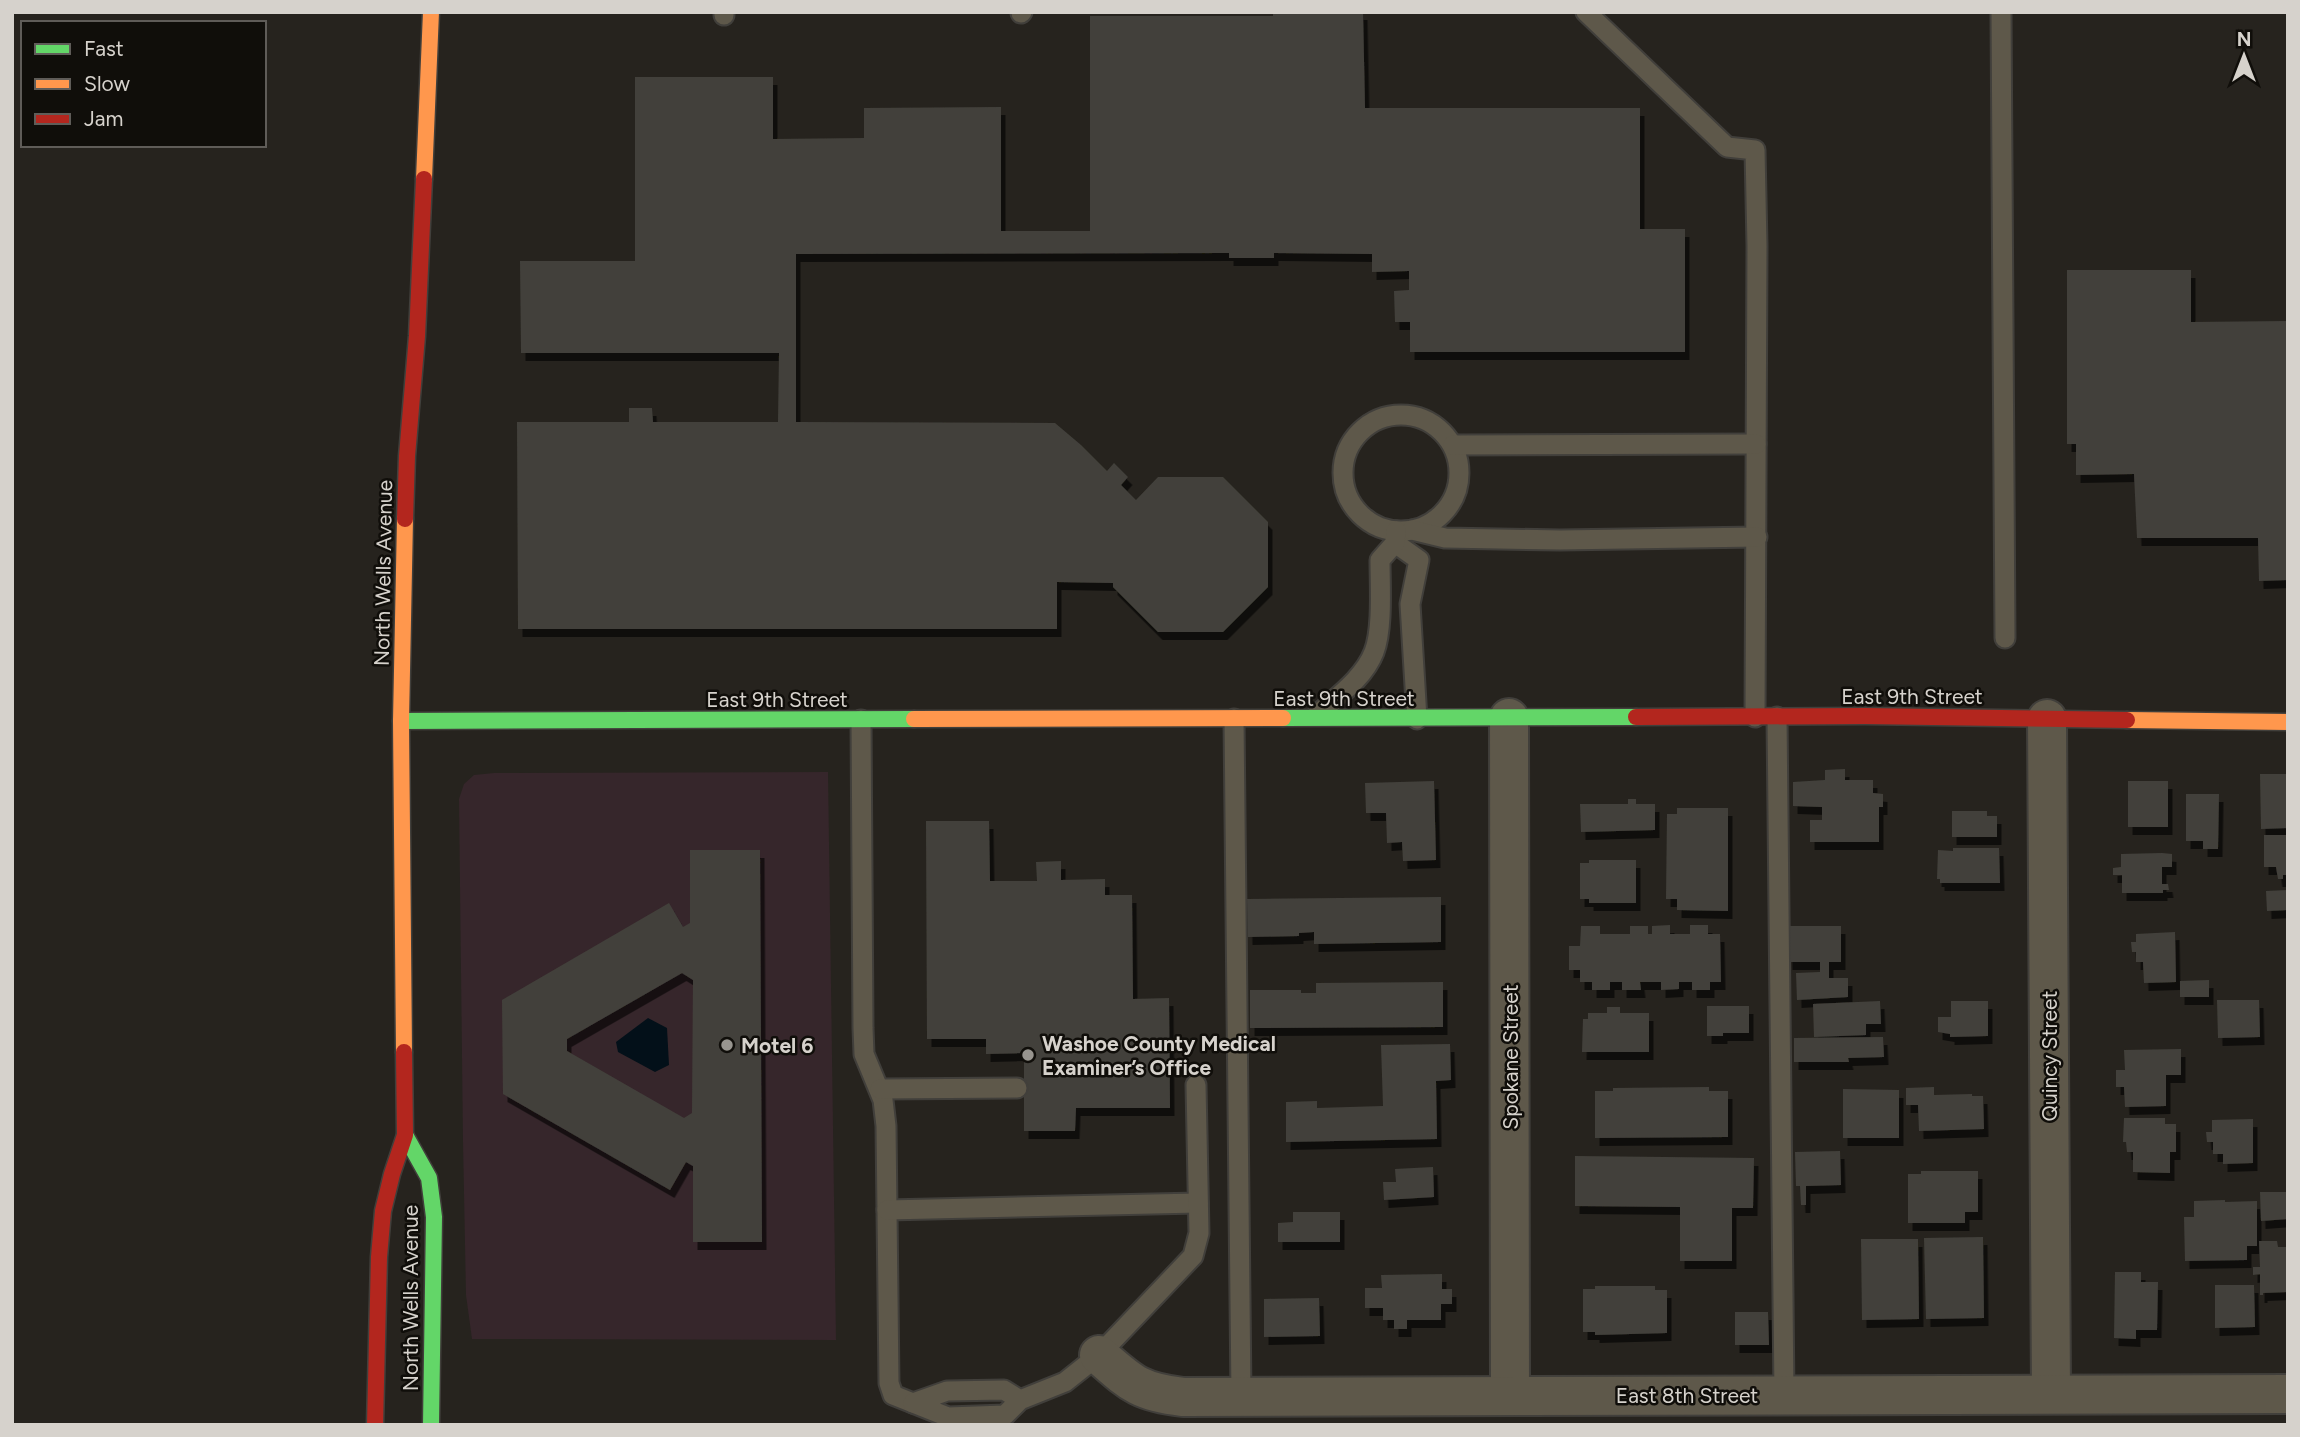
<svg xmlns="http://www.w3.org/2000/svg" width="2300" height="1437" font-family="Figtree,sans-serif">
  <defs>
    <filter id="shadow"><feDropShadow dx="4.5" dy="8" stdDeviation="0" flood-color="#0009"/></filter>
  </defs>
  <rect width="100%" height="100%" fill="#26231e"/>
  <path fill="#36262b" d="M828 772 836 1340 472 1339 466 1295 463 1141 459 799 464 784 474 775 494 773Z"/>
  <path fill="#031019" d="M648 1018 667 1028 669 1065 655 1072 618 1052 616 1042Z"/>
  <g fill="#42403b" fill-rule="evenodd" filter="url(#shadow)">
    <path d="M1273 12H1363L1365 108H1640V229H1685V352H1410V322H1395L1394 291 1409 290V271L1372 272V254L1274 253V258H1229V253L796 254V422L1055 423 1081 445 1107 471 1114 463 1128 477 1121 485 1136 500 1158 477H1223L1268 522V587L1223 632H1158L1113 587V583L1057 582V629H518L517 422H629V408H652L653 422H778L779 353H521L520 261H635V77H773V139L864 138V108L1001 107V231H1090V16H1273Z"/>
    <path d="M2067 270H2191V322L2288 321V580L2259 581 2258 538H2137L2134 474 2076 475V444H2067Z"/>
    <path d="M1845 769V780H1873V793L1883 794V807H1879V842H1810V820H1822V807L1793 806V782L1825 780V770Z"/>
    <path d="M2260 774H2287V828L2261 829Z"/>
    <path d="M1434 781 1436 860 1403 861 1402 842 1387 843 1386 813H1366L1365 783Z"/>
    <rect x="2128" y="781" width="40" height="46"/>
    <path d="M2186 794H2219L2218 849H2203V841H2186Z"/>
    <path d="M1628 799H1636V804H1655V830L1581 832 1580 804H1628Z"/>
    <path d="M1677 808H1728V911L1677 910V899H1666L1667 814H1677Z"/>
    <path d="M1952 811H1987V816H1997V837H1952Z"/>
    <path d="M926 821H989L990 881H1037L1036 862 1061 861V880L1105 879V895H1132L1133 999 1169 998 1170 1108H1076L1075 1131H1024V1053L986 1054V1039H927Z"/>
    <path d="M2264 835H2288V875H2283V879H2278L2276 867H2264Z"/>
    <path d="M1953 848H1999L2000 883H1940V879H1937L1938 850 1953 851Z"/>
    <path d="M690 850H760L762 1242H693V1166L686 1162 670 1190 503 1094 502 1000 669 903 683 927 690 923ZM682 973 693 980 692 1113 684 1118 567 1051V1039Z"/>
    <path d="M2162 853 2172 854V867H2162V884H2168L2169 890H2163V893H2122V875H2113V868L2121 867V854Z"/>
    <path d="M1589 860H1636V903H1589V899H1580V863H1589Z"/>
    <path d="M2288 890V910L2267 911 2266 891Z"/>
    <path d="M1441 897V942L1314 944V932L1299 933V936L1248 937 1247 899Z"/>
    <path d="M1670 925V934H1690V925H1708V934H1720L1721 982H1710V990H1692V982H1679V989L1661 990V982H1640L1641 990H1622V982H1610V990H1592V982H1580V970H1569V946H1580L1581 926H1600V934H1630V926H1648V934H1652V926Z"/>
    <path d="M1787 926H1841V962H1829V978H1848V997L1797 1000 1796 973 1820 972V962H1788Z"/>
    <path d="M2175 932 2176 982 2144 983 2143 962H2136V952H2132L2131 942H2136V934Z"/>
    <path d="M2209 980V997H2180V981Z"/>
    <path d="M1443 982V1027L1250 1028V990H1301V993H1316V983Z"/>
    <path d="M2217 1000H2259L2260 1037 2218 1038Z"/>
    <path d="M1880 1001 1881 1024H1866V1035L1814 1037 1813 1004Z"/>
    <path d="M1951 1001H1988V1036L1950 1037V1034L1938 1032V1017H1951Z"/>
    <path d="M1707 1006H1749V1033H1723V1036H1707Z"/>
    <path d="M1607 1007H1620V1013H1649V1052H1582L1583 1019H1588V1013H1607Z"/>
    <path d="M1883 1037 1884 1057 1848 1058 1849 1062H1794V1038Z"/>
    <path d="M1450 1044 1451 1080 1436 1081 1437 1139 1286 1142V1102L1317 1101V1108L1383 1106 1381 1045Z"/>
    <path d="M2181 1049V1075H2166V1106L2125 1107 2124 1087H2116V1070H2125L2124 1050Z"/>
    <path d="M1709 1087V1091H1728V1137L1595 1138V1091H1613V1088Z"/>
    <path d="M1934 1087V1095L1972 1094V1096H1983L1984 1129 1919 1131 1918 1105H1906V1088Z"/>
    <path d="M1843 1089 1899 1090V1138H1843Z"/>
    <path d="M2124 1118H2165V1124H2176V1152H2170V1173L2133 1172V1152H2127L2126 1142H2123Z"/>
    <path d="M2253 1119V1163L2223 1164V1154H2213V1142H2207L2206 1132H2212V1120Z"/>
    <path d="M1840 1151 1841 1185 1806 1186V1205H1801L1800 1186H1796L1795 1152Z"/>
    <path d="M1575 1156 1754 1158 1753 1208H1732V1261H1680V1207L1575 1206Z"/>
    <path d="M1433 1167 1434 1197 1384 1200 1383 1182H1396L1395 1169Z"/>
    <path d="M1921 1171H1978V1212H1965V1223H1908V1174H1921Z"/>
    <path d="M2260 1192H2288V1219L2261 1221Z"/>
    <path d="M2225 1200V1202L2257 1201V1246H2247V1260L2185 1261 2184 1217H2194V1201Z"/>
    <path d="M1293 1212H1340V1242H1278V1223L1293 1222Z"/>
    <path d="M1983 1237 1984 1318 1926 1319 1924 1238Z"/>
    <path d="M1861 1239H1918L1919 1319 1862 1320Z"/>
    <path d="M2259 1241H2277L2278 1247H2286L2288 1292 2263 1293V1295H2260V1274L2253 1275V1267H2260Z"/>
    <path d="M2115 1272H2141V1282H2158L2157 1330H2136V1339L2114 1338Z"/>
    <path d="M1442 1274V1289H1452V1304H1441V1320H1407V1329H1394V1320H1383V1308H1365V1288H1382L1381 1275Z"/>
    <path d="M2215 1285H2254L2255 1327 2215 1328Z"/>
    <path d="M1595 1286H1655V1290H1667V1333L1595 1335V1332H1583V1289H1595Z"/>
    <path d="M1319 1298 1320 1336 1264 1337V1299Z"/>
    <path d="M1735 1312H1768L1769 1345H1735Z"/>
  </g>
  <g fill="none" stroke-linecap="round" stroke-linejoin="round">
    <defs>
      <g id="lane">
        <path d="M724 12V15"/>
        <path d="M1586 12 1727 147 1755 150 1757 246 1755 717"/>
        <path d="M2001 12 2005 638"/>
        <path d="M1021 13 1022 12"/>
        <circle cx="1401" cy="473" r="58"/>
        <path d="M1453 445 1756 444"/>
        <path d="M1412 530 1445 538 1560 540 1757 537"/>
        <path d="M1395 543 1419 560 1410 604 1417 719"/>
        <path d="M1317 715C1337 697 1364 678 1374 652 1383 629 1380 585 1380 560L1395 543 1396 531"/>
        <path d="M1777 717 1784 1395"/>
        <path d="M1234 719 1241 1396"/>
        <path d="M861 720 863 1028 864 1054 883 1100 886 1126 889 1383 893 1395 913 1403"/>
        <path d="M880 1089 1017 1088"/>
        <path d="M887 1210 1198 1203"/>
        <path d="M1020 1400 1004 1390 947 1391 913 1403 948 1417 1005 1415 1020 1400 1065 1382 1099 1355 1193 1256 1199 1233 1196 1085"/>
      </g>
      <g id="street">
        <path d="M1509 718 1510 1395"/>
        <path d="M2047 719 2051 1394"/>
        <path d="M1099 1355C1131 1383 1139 1392 1183 1397L2288 1394"/>
      </g>
      <g id="fast">
        <path d="M1283 718 1636 717"/>
        <path d="M401 721 914 719"/>
        <path d="M405 1135 429 1178 434 1217 431 1425"/>
      </g>
      <g id="slow">
        <path d="M424 179 431 12"/>
        <path d="M914 719 1283 718"/>
        <path d="M2127 720 2288 722"/>
        <path d="M404 1052 401 721 405 519"/>
      </g>
      <g id="jam">
        <path d="M405 519 407 456 417 336 424 179"/>
        <path d="M1636 717 1865 716 2127 720"/>
        <path d="M375 1425 379 1257 383 1211 392 1174 405 1135 404 1052"/>
      </g>
    </defs>
    <use href="#lane" stroke="#413f3b" stroke-width="23"/>
    <use href="#street" stroke="#413f3b" stroke-width="42"/>
    <use href="#fast" stroke="#413f3b" stroke-width="19"/>
    <use href="#slow" stroke="#413f3b" stroke-width="19"/>
    <use href="#jam" stroke="#413f3b" stroke-width="19"/>
    <use href="#lane" stroke="#5e584a" stroke-width="19"/>
    <use href="#street" stroke="#5e584a" stroke-width="38"/>
    <use href="#fast" stroke="#63d668" stroke-width="16"/>
    <use href="#slow" stroke="#ff974d" stroke-width="16"/>
    <use href="#jam" stroke="#b3261e" stroke-width="16"/>
  </g>
  <g fill="#98958f" stroke="#100e0a" stroke-width="2.5">
    <circle cx="727" cy="1045" r="7"/>
    <circle cx="1028" cy="1055" r="7"/>
  </g>
  <g text-anchor="middle" dominant-baseline="central" stroke-width="5" stroke-linejoin="round" paint-order="stroke">
    <g font-size="21" fill="#d6d2cc" stroke="#100e0a">
      <text transform="translate(383 573) rotate(-89)">North Wells Avenue</text>
      <text x="1912" y="696">East 9th Street</text>
      <text x="1344" y="698">East 9th Street</text>
      <text x="777" y="699">East 9th Street</text>
      <text transform="translate(2049 1056) rotate(-90)">Quincy Street</text>
      <text transform="translate(1510 1057) rotate(-90)">Spokane Street</text>
      <text transform="translate(410 1298) rotate(-90)">North Wells Avenue</text>
      <text x="1687" y="1395">East 8th Street</text>
    </g>
    <g font-size="21" font-weight="bold" fill="#d6d2cc" stroke="#100e0a" text-anchor="start">
      <text x="1042" y="1043">Washoe County Medical<tspan x="1042" dy="24">Examiner’s Office</tspan></text>
      <text x="741" y="1045">Motel 6</text>
    </g>
  </g>
  <rect width="2300" height="1437" fill="none" stroke="#d6d2cc" stroke-width="28"/>
  <rect x="21" y="21" width="245" height="126" fill="#100e0a" stroke="#5f5c58" stroke-width="2"/>
  <rect x="35" y="44" width="35" height="10" fill="#63d668" stroke="#5f5c58" stroke-width="2"/>
  <text x="84" y="56" font-size="21" fill="#d6d2cc">Fast</text>
  <rect x="35" y="79" width="35" height="10" fill="#ff974d" stroke="#5f5c58" stroke-width="2"/>
  <text x="84" y="91" font-size="21" fill="#d6d2cc">Slow</text>
  <rect x="35" y="114" width="35" height="10" fill="#b3261e" stroke="#5f5c58" stroke-width="2"/>
  <text x="84" y="126" font-size="21" fill="#d6d2cc">Jam</text>
  <g transform="translate(2244 56)" stroke="#100e0a" stroke-width="5" paint-order="stroke">
  <path d="M0-5L12 26L0 18L-12 26Z" fill="#d6d2cc"/>
  <text y="-10" font-size="19" font-weight="bold" text-anchor="middle" fill="#d6d2cc">N</text>
  </g>
</svg>
